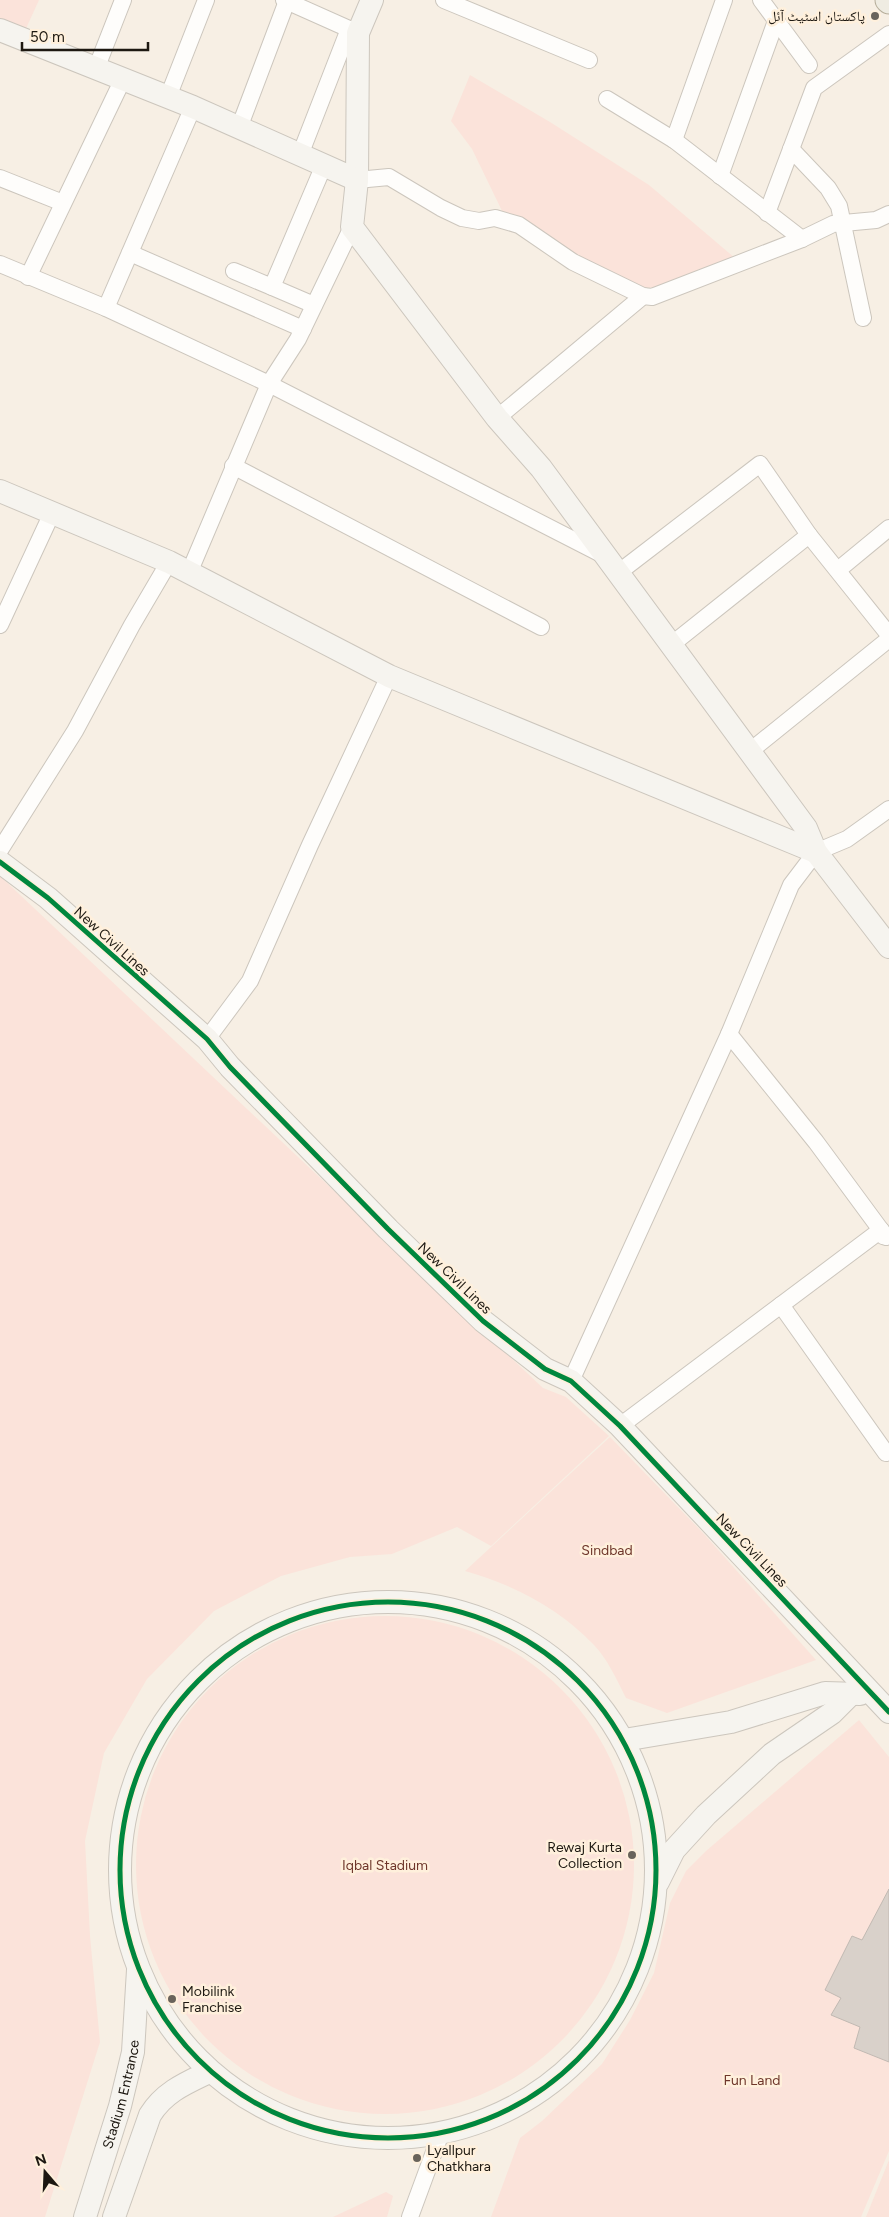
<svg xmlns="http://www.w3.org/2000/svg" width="889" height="2217" viewBox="0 0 889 2217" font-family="Figtree,'Noto Naskh Arabic',sans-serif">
<rect width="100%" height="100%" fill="#f7efe4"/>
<g fill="#fbe3da">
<polygon points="0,0 39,0 23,35 0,25"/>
<polygon points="470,75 550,122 649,185 742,264 682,283 649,288 616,289 504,215 472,149 451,121"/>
<polygon points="0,876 543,1388 566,1397 609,1436 491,1546 457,1527 392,1554 350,1557 281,1576 214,1611 147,1679 104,1753 85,1841 90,1936 100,2042 45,2217 0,2217"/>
<path d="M610 1437 704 1534 816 1660 667 1713 626 1698C617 1680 608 1660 594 1645 559 1608 514 1585 465 1571Z"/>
<circle cx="385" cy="1865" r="249"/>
<polygon points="859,1720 889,1757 889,2151 861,2217 491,2217 520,2138 542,2121 602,2064 630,2020 654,1973 670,1903 686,1871 706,1851"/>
<polygon points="889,2160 889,2217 866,2217"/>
<polygon points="386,2192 393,2196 387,2217 333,2217"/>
</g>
<polygon fill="#d9d1ca" stroke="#c1b9b2" points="889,1889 889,2062 854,2048 860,2027 831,2015 841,1998 825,1990 852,1936 862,1940"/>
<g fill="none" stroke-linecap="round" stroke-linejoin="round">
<g stroke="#ccc6bd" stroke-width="18">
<g id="street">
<polyline points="284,0 358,33"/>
<polyline points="444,0 589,60"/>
<polyline points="761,0 809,65"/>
<polyline points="96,69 123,0"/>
<polyline points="168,97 206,0"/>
<polyline points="607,99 674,140 802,239"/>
<polyline points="239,128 287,1"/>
<polyline points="674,140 724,0"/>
<polyline points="791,149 828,188 839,206 863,318"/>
<polyline points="300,155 349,29"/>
<polyline points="720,176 776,21"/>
<polyline points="0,178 63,203"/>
<polyline points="357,180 389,177 441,208 462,218 479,221 495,218 519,225 573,262 643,296 652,297 802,239 833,224 876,220 889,214"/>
<polyline points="767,213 814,88 889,34"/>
<polyline points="130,253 303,329"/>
<polyline points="0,264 106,308 269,384 603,555"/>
<polyline points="234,271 272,287"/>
<polyline points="28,277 123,79"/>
<polyline points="314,305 272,287 324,165"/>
<polyline points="106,308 193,107"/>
<polyline points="497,418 643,296"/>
<polyline points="233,466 541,627"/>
<polyline points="838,570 889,528"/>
<polyline points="189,573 269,384 298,339 352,227"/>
<polyline points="618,573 760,464 809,535 889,635"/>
<polyline points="0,625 52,513"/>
<polyline points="671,645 809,535"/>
<polyline points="749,752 889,639"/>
<polyline points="0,850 75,731 132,625 169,562"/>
<polyline points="729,1034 816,1142 886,1237"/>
<polyline points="207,1039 250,981 310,845 389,676"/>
<polyline points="781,1305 886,1453"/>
<polyline points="571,1381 729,1034 791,885 816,852 847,839 889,809"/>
<polyline points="620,1426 881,1230 883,1236"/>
<polyline points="410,2217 441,2133"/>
</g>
</g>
<g stroke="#ccc6bd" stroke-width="24">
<g id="secondary">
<polyline points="372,0 358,33 357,180 352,227 497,418 541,468 806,828 816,852 889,947"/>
<polyline points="0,30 193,107 357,180"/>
<polyline points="0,491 169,562 389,676 816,852"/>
<polyline points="0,862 48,898 207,1039 230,1067 388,1229 483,1321 545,1369 571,1381 620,1426 889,1712"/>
<circle cx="388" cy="1870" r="268"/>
<polyline points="624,1740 731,1722 825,1693 860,1694"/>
<polyline points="658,1882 674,1850 706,1815 772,1754 832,1713 852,1693"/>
<path id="s1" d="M85 2217 120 2106 133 2052 138 1970"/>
<path d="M114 2217 150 2115C164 2092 186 2083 209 2072"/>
</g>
</g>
<g stroke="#b6ae9b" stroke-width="27">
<polyline id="primary" points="888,0 889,1"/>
</g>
<use href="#street" stroke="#fefdfb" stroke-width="16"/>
<use href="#secondary" stroke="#f6f4ef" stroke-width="22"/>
<use href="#primary" stroke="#efece2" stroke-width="25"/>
<g stroke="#fff0dc" stroke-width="8">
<g id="cycleway">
<polyline points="0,862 48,898 207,1039 230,1067 388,1229 483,1321 545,1369 571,1381 620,1426 889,1712"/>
<circle cx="388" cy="1870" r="268"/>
</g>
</g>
<use href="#cycleway" stroke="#00873e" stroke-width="5"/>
</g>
<g fill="#69635b" stroke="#fff0dc" stroke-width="2">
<circle cx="875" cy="16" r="5"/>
<circle cx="632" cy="1855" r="5"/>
<circle cx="172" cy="1999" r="5"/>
<circle cx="417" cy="2158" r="5"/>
</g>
<g text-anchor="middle" stroke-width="5" stroke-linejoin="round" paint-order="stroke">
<g font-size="14" fill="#1d1811" stroke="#fff0dc" text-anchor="end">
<text x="865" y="21">پاکستان اسٹیٹ آئل</text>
<text x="622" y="1852">Rewaj Kurta<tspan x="622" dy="16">Collection</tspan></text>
<text x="182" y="1996" text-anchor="start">Mobilink<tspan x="182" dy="16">Franchise</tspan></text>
<text x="427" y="2155" text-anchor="start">Lyallpur<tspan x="427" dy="16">Chatkhara</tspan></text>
</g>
<g font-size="14" fill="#1d1811" stroke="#fff0dc">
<text transform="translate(112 941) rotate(42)" y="5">New Civil Lines</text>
<text transform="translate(455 1278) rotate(44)" y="5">New Civil Lines</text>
<text transform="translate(752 1550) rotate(46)" y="5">New Civil Lines</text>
<text dy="5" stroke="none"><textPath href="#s1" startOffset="128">Stadium Entrance</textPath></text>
</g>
<g font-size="14" fill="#6f372b" stroke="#fff0dc">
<text x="607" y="1555">Sindbad</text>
<text x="385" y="1870">Iqbal Stadium</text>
<text x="752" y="2085">Fun Land</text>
</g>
</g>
<g transform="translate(45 2172) rotate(341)" stroke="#fff0dc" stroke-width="4" paint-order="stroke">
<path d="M0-4L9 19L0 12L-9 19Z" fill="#1d1811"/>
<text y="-8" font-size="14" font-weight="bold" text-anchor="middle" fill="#1d1811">N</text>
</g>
<path d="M22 42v8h126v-8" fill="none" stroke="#1d1811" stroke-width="2.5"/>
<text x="30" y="42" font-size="15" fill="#1d1811" stroke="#fff0dc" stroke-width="4" paint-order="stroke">50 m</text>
</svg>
